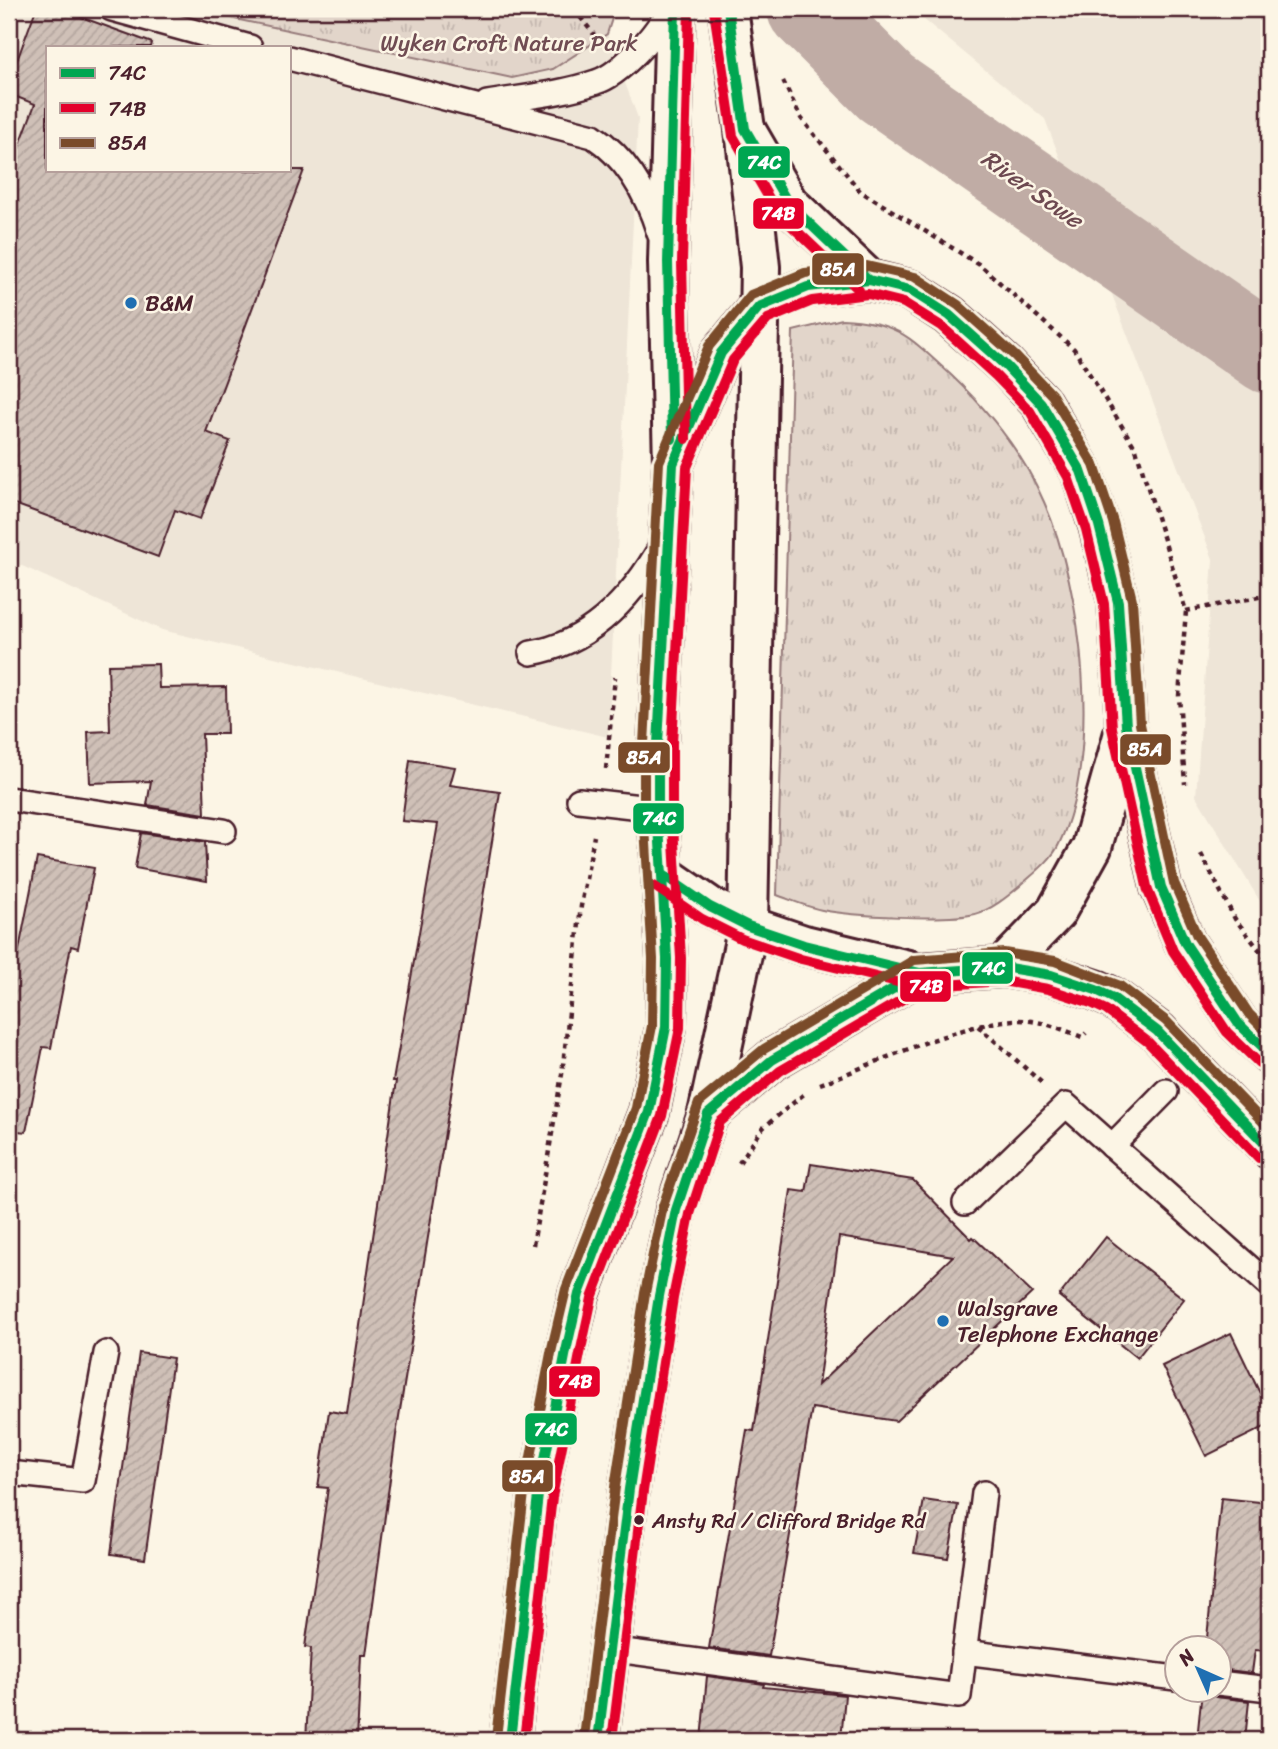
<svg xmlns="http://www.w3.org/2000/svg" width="1278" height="1749" viewBox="0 0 1278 1749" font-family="Sriracha,sans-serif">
<defs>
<pattern id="grass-tufts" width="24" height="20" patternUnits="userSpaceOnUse" patternTransform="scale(1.75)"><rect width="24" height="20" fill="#e2d5ca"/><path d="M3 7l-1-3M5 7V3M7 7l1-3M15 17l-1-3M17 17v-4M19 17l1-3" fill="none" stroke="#c3b6ae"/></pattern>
<pattern id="building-hatch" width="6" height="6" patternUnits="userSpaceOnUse" patternTransform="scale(1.75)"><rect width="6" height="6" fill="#cfc0b7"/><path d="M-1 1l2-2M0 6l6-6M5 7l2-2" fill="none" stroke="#b3a59e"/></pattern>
</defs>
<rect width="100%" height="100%" fill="#fcf5e5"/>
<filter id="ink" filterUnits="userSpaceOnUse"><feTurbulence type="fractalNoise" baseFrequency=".0143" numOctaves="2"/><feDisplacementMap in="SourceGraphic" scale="14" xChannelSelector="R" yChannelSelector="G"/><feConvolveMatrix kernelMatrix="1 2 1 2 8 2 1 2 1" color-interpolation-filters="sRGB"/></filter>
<g filter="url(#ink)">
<g fill="#eee5d7" fill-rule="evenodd">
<path d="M9 9H207L235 19 512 78 553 69 607 34 638 118 608 737 162 630 9 560ZM47 47H289V170H47Z"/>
<polygon points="911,9 1269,9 1269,916 1196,796 1213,559 1045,119"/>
</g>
<g fill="url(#grass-tufts)" stroke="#967a7a" stroke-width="2">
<polygon points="207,9 615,9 607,34 553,69 512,78 235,19"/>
<path d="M842 319C897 321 912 339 951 375 990 412 1023 453 1044 502 1083 589 1102 756 1059 844 1052 860 1033 874 1020 886 1007 897 991 910 975 914 947 921 851 916 822 910 807 907 791 900 777 895L793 331Z"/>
</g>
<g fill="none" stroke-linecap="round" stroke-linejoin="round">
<polyline stroke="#c0aca5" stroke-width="80" points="807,9 886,88 1269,354"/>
</g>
<g fill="url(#building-hatch)" stroke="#4a1f2b" stroke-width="2" fill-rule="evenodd">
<polygon points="36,9 59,9 152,43 151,47 47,47 47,170 304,170 206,432 230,441 200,519 175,510 158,557 9,502 9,174 35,104 9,94 9,82"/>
<polygon points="158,664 159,688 226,687 227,734 202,734 205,814 147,805 151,781 90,783 88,732 110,731 108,665"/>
<polygon points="410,760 455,767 450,785 500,792 396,1435 366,1655 361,1655 357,1740 306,1740 311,1648 305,1647 328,1488 318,1487 329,1411 347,1414 396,1081 393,1081 438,824 402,821"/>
<polygon points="141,833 205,842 207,881 135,868"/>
<polygon points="37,858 94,868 78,948 71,946 51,1048 43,1047 26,1132 9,1130 9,958 17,960"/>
<path d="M811 1164 913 1180 971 1239 973 1237 1032 1293 896 1421 812 1408 769 1656 709 1648 747 1430 754 1431 791 1190 806 1192ZM839 1237 953 1256 818 1385Z"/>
<polygon points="1106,1237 1184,1299 1137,1358 1059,1296"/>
<polygon points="1231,1333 1269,1412 1269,1425 1206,1456 1162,1366"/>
<polygon points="139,1353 173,1358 145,1559 111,1554"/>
<polygon points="1221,1498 1269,1503 1269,1629 1267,1651 1255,1650 1252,1673 1219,1669 1219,1648 1206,1648"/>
<polygon points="924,1500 958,1505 948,1558 914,1553"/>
<polygon points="707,1676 764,1684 763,1687 845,1695 841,1740 701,1740"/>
<polygon points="1202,1690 1216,1697 1249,1701 1245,1740 1197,1740"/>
</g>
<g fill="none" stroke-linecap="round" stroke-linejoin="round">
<g stroke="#4a1f2b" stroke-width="28">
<g id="lane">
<polyline points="112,9 250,47"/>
<path d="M289 58 593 136C628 159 647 194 659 233"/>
<path d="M487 103C523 97 561 94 596 82 620 75 659 32 668 9"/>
<path d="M531 653C592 643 634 595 663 543"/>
<polyline points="9,799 224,831"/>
<polyline points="579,800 658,809"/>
<polyline points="1112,1146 1166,1091"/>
<polyline points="965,1203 1066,1105 1269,1285"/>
<polyline points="9,1473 83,1481 106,1353"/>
<polyline points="609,1649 959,1696 984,1493"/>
<polyline points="964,1652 1176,1678"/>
<polyline points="1218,1683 1269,1689"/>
</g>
</g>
<g stroke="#4a1f2b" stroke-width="44">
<g id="secondary">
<polyline points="745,129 788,203 869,280"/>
<polyline points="673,464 721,353 759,307 808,287 869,280 910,290 949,315 1006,366 1041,403 1081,471 1099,525 1118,602 1126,726 1092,847 1056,912 1003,967"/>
<polyline points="1127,732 1161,887 1185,943 1238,1023 1269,1053"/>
<polyline points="662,874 710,907 748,926 804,945 920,973 1003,967 1051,975 1096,990 1113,998 1157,1031 1269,1148"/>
<polyline points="708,1114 772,1060 920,973"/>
</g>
</g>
<g stroke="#4a1f2b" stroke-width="44">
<g id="highway">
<polyline points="510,1740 538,1495 566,1351 579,1294 649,1112 666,1027 667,959 658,809 658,744 673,464 668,262 675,9"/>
<polyline points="598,1740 629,1489 659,1296 676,1210 708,1114 748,926 760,267 745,129 728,9"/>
</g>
</g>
<g stroke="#4a1f2b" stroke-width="4.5" stroke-dasharray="5 5" stroke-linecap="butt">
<polyline points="574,9 599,41"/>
<polyline points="783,81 801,118 860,191 980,265 1074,349 1136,449 1186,611 1179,696 1185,784"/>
<polyline points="1186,611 1269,595"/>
<polyline points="606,769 615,677"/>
<polyline points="1201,854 1235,919 1269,962"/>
<polyline points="978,1026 1042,1083"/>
<path d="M820 1084C875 1064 959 1023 1015 1020 1037 1019 1062 1029 1082 1037L1086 1033"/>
<polyline points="739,1163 763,1128 804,1094"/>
<polyline points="533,1245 562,1074 581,906 594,836"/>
</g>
<use href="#lane" stroke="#fcf5e5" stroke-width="23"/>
<use href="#secondary" stroke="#fcf5e5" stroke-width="38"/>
<use href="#highway" stroke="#fcf5e5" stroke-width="38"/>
<g stroke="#fcf5e5" stroke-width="16">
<g id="bus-1">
<polyline points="728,9 745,129 788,203 869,280"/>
<polyline points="672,439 668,262 675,9"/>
<polyline points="662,874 710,907 748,926 804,945 920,973 1003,967 1051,975 1096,990 1113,998 1157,1031 1269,1148"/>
<polyline points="510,1740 538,1495 566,1351 579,1294 649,1112 666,1027 667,959 658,809 658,744 673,464 721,353 759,307 808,287 869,280 910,290 949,315 1006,366 1041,403 1081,471 1099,525 1118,602 1126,726 1161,887 1185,943 1238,1023 1269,1053"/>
<polyline points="598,1740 629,1489 659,1296 676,1210 708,1114 772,1060 920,973"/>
</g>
</g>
<g stroke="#fcf5e5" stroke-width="16">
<g id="bus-2">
<polyline points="714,11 733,136 777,212 859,290"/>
<polyline points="686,439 682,262 689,9"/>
<polyline points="654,886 702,919 742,939 801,959 918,987 1002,981 1048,989 1091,1003 1106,1010 1148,1042 1259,1158"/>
<polyline points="524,1740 552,1497 580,1354 592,1298 662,1116 680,1028 681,958 672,809 672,744 687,467 733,360 768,319 812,301 868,294 904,303 941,326 996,376 1030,411 1068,477 1086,529 1104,604 1112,728 1148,891 1173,951 1227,1032 1259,1063"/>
<polyline points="612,1740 643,1491 673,1298 690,1214 720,1122 780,1071 927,985"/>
</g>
</g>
<g stroke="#fcf5e5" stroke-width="16">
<g id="bus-3">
<polyline points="496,1738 524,1493 552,1348 566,1289 636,1108 652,1026 653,959 644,810 644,744 659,462 709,346 751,295 805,273 867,266 915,277 958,305 1015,356 1052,395 1094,465 1113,522 1132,600 1140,724 1174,883 1197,936 1249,1014 1269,1034"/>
<polyline points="584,1738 615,1487 645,1293 663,1206 699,1103 764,1049 914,960 1004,953 1055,961 1120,986 1166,1021 1269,1128"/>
</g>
</g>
<use href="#bus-1" stroke="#00a651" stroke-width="10"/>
<use href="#bus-2" stroke="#e4002b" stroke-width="10"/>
<use href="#bus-3" stroke="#7a4b2a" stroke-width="10"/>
</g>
</g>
<g fill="#1f6fb2" stroke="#fcf5e5" stroke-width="2.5">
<circle cx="131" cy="303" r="7"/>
<circle cx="943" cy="1321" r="7"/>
</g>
<circle fill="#4a1f2b" stroke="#fcf5e5" stroke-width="2.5" cx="639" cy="1520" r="6"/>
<g text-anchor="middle" stroke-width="5" stroke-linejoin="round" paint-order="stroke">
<g font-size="21" fill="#4a1f2b" stroke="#fcf5e5" text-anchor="start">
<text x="652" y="1528">Ansty Rd / Clifford Bridge Rd</text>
</g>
<g font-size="23" fill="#704c53" stroke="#fcf5e5">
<text x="509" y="51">Wyken Croft Nature Park</text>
</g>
<g font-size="23" fill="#4a1f2b" stroke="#fcf5e5" text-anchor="start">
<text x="145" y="311">B&amp;M</text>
<text x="957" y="1316">Walsgrave<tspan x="957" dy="26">Telephone Exchange</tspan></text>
</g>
<g font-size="24" font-style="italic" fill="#6d4950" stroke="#fcf5e5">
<text transform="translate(1032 189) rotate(35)" y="8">River Sowe</text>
</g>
</g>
<g stroke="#fcf5e5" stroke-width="2.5">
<rect x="737" y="145" width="54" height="34" rx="7" fill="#00a651"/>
<rect x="752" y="197" width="53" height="33" rx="7" fill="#e4002b"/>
<rect x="811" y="252" width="54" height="34" rx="7" fill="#7a4b2a"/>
<rect x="1119" y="733" width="53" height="33" rx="7" fill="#7a4b2a"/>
<rect x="617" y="741" width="54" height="33" rx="7" fill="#7a4b2a"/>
<rect x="632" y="802" width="53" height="33" rx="7" fill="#00a651"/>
<rect x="961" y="951" width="53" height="34" rx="7" fill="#00a651"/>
<rect x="899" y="970" width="53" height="33" rx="7" fill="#e4002b"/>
<rect x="548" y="1365" width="53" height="33" rx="7" fill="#e4002b"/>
<rect x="524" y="1412" width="54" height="34" rx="7" fill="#00a651"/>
<rect x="501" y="1459" width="53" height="34" rx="7" fill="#7a4b2a"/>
</g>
<g font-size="19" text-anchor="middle" font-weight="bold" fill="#fff">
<text x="764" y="169">74C</text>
<text x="778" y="220">74B</text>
<text x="838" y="276">85A</text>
<text x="1145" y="756">85A</text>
<text x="644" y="764">85A</text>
<text x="659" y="825">74C</text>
<text x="988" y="975">74C</text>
<text x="926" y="993">74B</text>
<text x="575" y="1388">74B</text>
<text x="551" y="1436">74C</text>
<text x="527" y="1483">85A</text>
</g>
<rect width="1278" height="1749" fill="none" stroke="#fcf5e5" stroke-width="35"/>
<rect x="18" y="18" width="1243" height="1714" fill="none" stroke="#4a1f2b" stroke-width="2.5" filter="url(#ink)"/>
<rect x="46" y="46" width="245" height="126" fill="#fcf5e5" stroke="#b59f9b" stroke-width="2"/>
<rect x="60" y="68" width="35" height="10" fill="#00a651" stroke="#b59f9b" stroke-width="2"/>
<text x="108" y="80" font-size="21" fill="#4a1f2b">74C</text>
<rect x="60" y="103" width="35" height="10" fill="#e4002b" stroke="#b59f9b" stroke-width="2"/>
<text x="108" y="116" font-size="21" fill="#4a1f2b">74B</text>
<rect x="60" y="138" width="35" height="10" fill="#7a4b2a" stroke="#b59f9b" stroke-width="2"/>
<text x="108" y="150" font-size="21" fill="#4a1f2b">85A</text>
<g transform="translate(1198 1669) rotate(315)"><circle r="33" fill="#fcf5e5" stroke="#b59f9b" stroke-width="2"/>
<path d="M0-5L12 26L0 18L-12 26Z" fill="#1f6fb2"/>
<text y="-10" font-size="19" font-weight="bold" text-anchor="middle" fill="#4a1f2b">N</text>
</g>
</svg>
